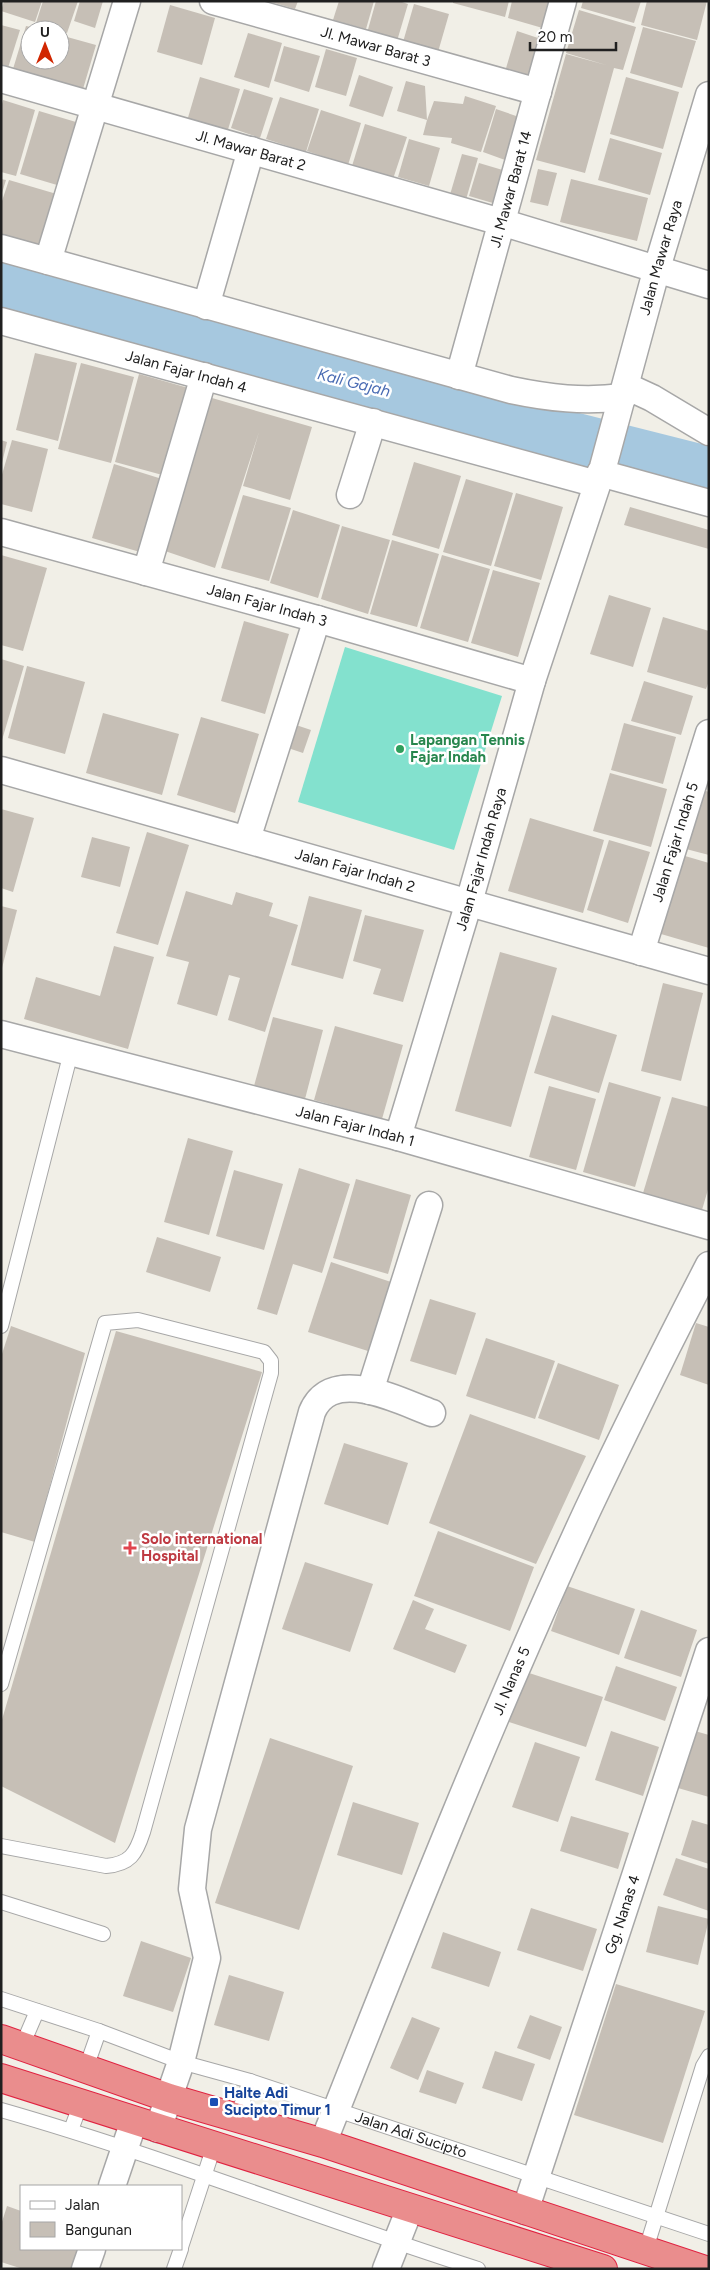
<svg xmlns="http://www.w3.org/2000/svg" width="710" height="2270" viewBox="0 0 710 2270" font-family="Figtree,sans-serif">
<rect width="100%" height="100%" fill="#f1efe7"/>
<polygon fill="#83e1ce" points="345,647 502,696 454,850 298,802"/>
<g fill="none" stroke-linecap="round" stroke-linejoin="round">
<polyline stroke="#a6c8df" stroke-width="51" points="1,282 308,371 709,472"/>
</g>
<g fill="#c6bfb6">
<polygon points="4,1 42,1 35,22 1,11"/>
<polygon points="43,1 78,1 67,33 36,23"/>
<polygon points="80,1 103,1 95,28 74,21"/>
<polygon points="268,1 298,1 295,9"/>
<polygon points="339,1 374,1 366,29 333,20"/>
<polygon points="376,1 399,1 408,4 397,41 367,33"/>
<polygon points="453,1 509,1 505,17 453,3"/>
<polygon points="512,1 553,1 546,29 508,18"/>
<polygon points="583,1 641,1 634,23 581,8"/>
<polygon points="647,1 707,1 697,40 641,25"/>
<polygon points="414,4 449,14 438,52 403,42"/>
<polygon points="170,5 215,18 202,65 157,52"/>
<polygon points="579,10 636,27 623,70 614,68 585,173 536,160 566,54 606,65 566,53"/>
<polygon points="1,25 20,30 8,68 1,66"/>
<polygon points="26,26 40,29 30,30 30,60 60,60 60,35 96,45 83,89 13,69"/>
<polygon points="643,27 696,41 682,88 630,73"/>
<polygon points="517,31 544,40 531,84 504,75"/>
<polygon points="248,33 282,43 269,88 234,77"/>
<polygon points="284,46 320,56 309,92 274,81"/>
<polygon points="326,49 357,58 346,96 315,87"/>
<polygon points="359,75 393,87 383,117 349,106"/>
<polygon points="200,77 240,89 227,133 187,121"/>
<polygon points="626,77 679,92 663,149 610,134"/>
<polygon points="406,81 425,86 427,120 434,101 463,104 465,96 496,106 481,152 451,143 452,138 423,135 427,120 397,111"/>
<polygon points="244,89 273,98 260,138 231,128"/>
<polygon points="280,97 319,109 306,152 266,139"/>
<polygon points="3,100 35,110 16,176 1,172 1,108"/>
<polygon points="496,109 519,117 505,160 483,152"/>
<polygon points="321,110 361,123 348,165 307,151"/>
<polygon points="39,111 76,122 57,185 20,174"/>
<polygon points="365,124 407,137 393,179 352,166"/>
<polygon points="610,138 662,153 650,195 598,180"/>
<polygon points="409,139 440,148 429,186 398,177"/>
<polygon points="462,154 478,158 465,203 449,198"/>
<polygon points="479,163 506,171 496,204 469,196"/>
<polygon points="538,169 557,173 548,206 530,202"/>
<polygon points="1,179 6,180 2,193 1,193"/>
<polygon points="571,179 648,198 637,241 560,222"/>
<polygon points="9,180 60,195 44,247 1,234 1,204"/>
<polygon points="35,353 77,363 58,441 16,430"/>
<polygon points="81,363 134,377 111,463 58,449"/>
<polygon points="139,374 192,389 166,476 115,462"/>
<polygon points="212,398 312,427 290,500 243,486 259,432 215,568 162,550"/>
<polygon points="1,440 7,442 2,463 1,463"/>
<polygon points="12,440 48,449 32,512 1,504 1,478"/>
<polygon points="414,462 461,476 439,549 392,535"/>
<polygon points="114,464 162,479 140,552 92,538"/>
<polygon points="466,479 513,493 491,566 443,552"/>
<polygon points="516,493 563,507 541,580 494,566"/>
<polygon points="243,495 291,508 269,581 221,568"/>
<polygon points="630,507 709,530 709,549 624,525"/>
<polygon points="293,510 340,525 318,598 270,583"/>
<polygon points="342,526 390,540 368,614 321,599"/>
<polygon points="392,540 439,554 417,627 370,614"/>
<polygon points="1,555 47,568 23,651 1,645"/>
<polygon points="442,555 490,569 468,642 420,628"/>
<polygon points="493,570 540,583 518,657 471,643"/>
<polygon points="609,595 651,608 633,667 590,654"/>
<polygon points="663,617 709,631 709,681 706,689 647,672"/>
<polygon points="244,621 289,634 265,714 221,701"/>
<polygon points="1,659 24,666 2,740 1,740"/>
<polygon points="27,666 85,682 65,754 8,738"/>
<polygon points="644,681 693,696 681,735 631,721"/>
<polygon points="103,713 179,734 162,795 86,773"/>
<polygon points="201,717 259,734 235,813 177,795"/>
<polygon points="624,723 676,737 663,784 611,770"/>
<polygon points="296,725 311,730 303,753 288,748"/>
<polygon points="610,773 667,789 651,847 593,831"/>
<polygon points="703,790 709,792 709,855 686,849"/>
<polygon points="1,809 34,818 13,892 1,888"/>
<polygon points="530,818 604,840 583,913 508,891"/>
<polygon points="147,832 189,845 158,945 116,933"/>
<polygon points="92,837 130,847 120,887 81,877"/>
<polygon points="609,840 650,852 628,923 587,910"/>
<polygon points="685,856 709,863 709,948 661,934"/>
<polygon points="186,891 232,905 236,892 273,903 269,916 298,925 265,1032 228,1020 240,978 229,975 217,1016 177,1004 189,962 166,956"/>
<polygon points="309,896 362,910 343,979 291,965"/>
<polygon points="1,906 17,910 2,968 1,967"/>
<polygon points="365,915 424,930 403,1002 373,994 381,969 353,961"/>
<polygon points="114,946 154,957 128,1049 24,1019 36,977 100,996"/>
<polygon points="500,952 557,968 511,1127 455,1111"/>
<polygon points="663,983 703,993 681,1081 641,1071"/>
<polygon points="552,1015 617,1035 599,1093 534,1073"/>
<polygon points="273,1017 323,1030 305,1099 254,1086"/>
<polygon points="335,1026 403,1045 382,1119 314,1100"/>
<polygon points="609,1082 661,1097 635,1187 583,1172"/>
<polygon points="549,1086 596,1099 576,1170 529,1157"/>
<polygon points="672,1097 709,1107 709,1186 702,1210 643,1193"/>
<polygon points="188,1138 233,1151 209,1235 164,1222"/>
<polygon points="299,1168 350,1184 322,1273 293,1264 277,1315 257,1309"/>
<polygon points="234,1170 283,1184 264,1250 216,1236"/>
<polygon points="356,1179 411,1195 388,1274 333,1258"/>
<polygon points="157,1237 221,1257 210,1292 146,1272"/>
<polygon points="331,1262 391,1282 368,1351 308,1332"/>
<polygon points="430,1299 476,1313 456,1375 410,1361"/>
<polygon points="696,1323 709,1327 709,1385 680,1375"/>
<polygon points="11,1326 85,1353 35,1542 1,1532 1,1357"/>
<polygon points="116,1331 262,1372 115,1843 1,1786 1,1723"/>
<polygon points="486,1338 555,1361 535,1419 466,1396"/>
<polygon points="558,1363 619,1385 599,1440 538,1418"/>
<polygon points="470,1414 586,1456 536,1564 429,1523"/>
<polygon points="344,1443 408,1463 388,1525 324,1504"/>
<polygon points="438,1531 534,1567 510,1631 414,1596"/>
<polygon points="305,1562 373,1584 350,1652 282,1629"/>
<polygon points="567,1586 635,1609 619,1655 551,1631"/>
<polygon points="413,1600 434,1609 425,1629 467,1645 455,1673 393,1649"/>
<polygon points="641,1610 697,1630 681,1677 624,1658"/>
<polygon points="616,1666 677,1687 665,1721 604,1700"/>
<polygon points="526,1672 603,1697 586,1747 509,1722"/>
<polygon points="611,1731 659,1747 643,1796 595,1780"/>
<polygon points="695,1731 709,1735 709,1797 678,1788"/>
<polygon points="270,1738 353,1766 299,1930 215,1903"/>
<polygon points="535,1742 580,1757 558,1822 512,1807"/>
<polygon points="353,1802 419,1823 402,1875 337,1855"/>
<polygon points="571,1816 629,1833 618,1869 560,1851"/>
<polygon points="692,1820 709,1825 709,1864 681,1855"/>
<polygon points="676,1858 709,1869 709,1911 663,1895"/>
<polygon points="658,1906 709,1919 698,1965 646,1952"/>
<polygon points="531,1908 597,1929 583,1971 517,1950"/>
<polygon points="443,1932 501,1952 489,1987 431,1968"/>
<polygon points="141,1941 191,1958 173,2012 123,1996"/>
<polygon points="229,1975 284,1992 269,2041 214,2025"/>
<polygon points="616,1984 705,2011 663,2143 574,2115"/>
<polygon points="530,2015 562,2027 550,2060 517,2048"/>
<polygon points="412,2017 440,2028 418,2080 390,2068"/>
<polygon points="495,2051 535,2064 522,2101 482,2088"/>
<polygon points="427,2070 464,2083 456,2104 419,2092"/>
<polygon points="7,2206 21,2211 21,2249 81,2249 75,2269 23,2269 1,2262 1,2225"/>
</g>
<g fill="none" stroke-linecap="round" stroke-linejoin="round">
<g stroke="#a7a7a7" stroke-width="16">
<g id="lane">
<polyline points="1,1326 71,1052"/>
<path d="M1 1684 105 1323 138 1320 264 1352 271 1361V1373L143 1832C136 1854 130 1864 106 1866L1 1846"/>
<polyline points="1,1902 103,1934"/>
<path id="s1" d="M1 1999 99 2031 181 2062 250 2081 709 2234"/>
<polyline points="22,2046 37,2011"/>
<polyline points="86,2068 99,2031"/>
<path d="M1 2110C162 2156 318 2218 478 2269"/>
<polyline points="237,2117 250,2081"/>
<polyline points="71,2130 81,2103"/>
<polyline points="181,2247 214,2146"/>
<polyline points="646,2249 703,2066 709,2056"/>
<polyline points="174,2269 181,2249"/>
</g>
</g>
<g stroke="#a7a7a7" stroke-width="29">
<g id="street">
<path id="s2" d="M213 1 538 92"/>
<path id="s3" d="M1 79 501 222 709 285"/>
<path d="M1 248 511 390C549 398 584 402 623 397"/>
<polyline points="48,261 127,1"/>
<polyline points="206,306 251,150"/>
<path id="s4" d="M1 321 597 484"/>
<path id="s5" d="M459 376 563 1"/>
<polyline points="626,386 652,398 709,432"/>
<polyline points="600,473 709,503"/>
<polyline points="350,495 373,422"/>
<path id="s6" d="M1 532 317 619 532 681"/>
<polyline points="146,572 204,376"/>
<path id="s7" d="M1 770 709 971"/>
<polyline points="247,839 317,619"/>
<path id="s8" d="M641 952 709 733"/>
<path id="s9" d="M1 1034 398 1137 709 1226"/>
<path id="s10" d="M398 1137 469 902 532 681 603 467 657 268 709 95"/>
<polyline points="370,1391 429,1205"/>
<path d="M158 2129 181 2062 207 1958 192 1889 198 1829 312 1412C332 1365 399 1401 432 1413"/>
<path id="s11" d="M323 2143C407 1931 491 1718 587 1511 626 1428 667 1346 709 1265"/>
<polyline points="112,2186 134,2121"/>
<path id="s12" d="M525 2211 709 1651"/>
<polyline points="85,2269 92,2249"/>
<polyline points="386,2269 410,2208"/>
</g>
</g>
<g stroke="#e02341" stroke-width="30">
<g id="highway">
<polyline points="1,2039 169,2098 323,2143 702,2269"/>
<polyline points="1,2078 603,2269"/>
</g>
</g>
<use href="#lane" stroke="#fff" stroke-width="14"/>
<use href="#street" stroke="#fff" stroke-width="26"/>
<use href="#highway" stroke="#ea8d8d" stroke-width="28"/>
</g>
<circle fill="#2e9e5b" stroke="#fff" stroke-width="2" cx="400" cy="749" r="5"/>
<path fill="#e0444e" stroke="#fff" stroke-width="2" d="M127.5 1540.5h5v5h5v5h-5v5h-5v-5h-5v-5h5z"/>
<rect fill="#1a4fb4" stroke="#fff" stroke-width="2" x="209" y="2097" width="10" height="10" rx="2.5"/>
<g text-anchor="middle" stroke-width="5" stroke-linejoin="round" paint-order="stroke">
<g font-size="15" fill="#202020" stroke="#fff">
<text dy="5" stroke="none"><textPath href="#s2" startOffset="169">Jl. Mawar Barat 3</textPath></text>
<text dy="5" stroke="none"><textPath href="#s3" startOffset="260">Jl. Mawar Barat 2</textPath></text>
<text dy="5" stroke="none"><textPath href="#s5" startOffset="194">Jl. Mawar Barat 14</textPath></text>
<text dy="5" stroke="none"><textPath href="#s10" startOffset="918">Jalan Mawar Raya</textPath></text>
<text dy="5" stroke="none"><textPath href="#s4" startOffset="192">Jalan Fajar Indah 4</textPath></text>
<text dy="5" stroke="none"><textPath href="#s6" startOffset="276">Jalan Fajar Indah 3</textPath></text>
<text dy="5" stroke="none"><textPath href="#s8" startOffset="115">Jalan Fajar Indah 5</textPath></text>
<text dy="5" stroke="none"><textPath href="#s10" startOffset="290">Jalan Fajar Indah Raya</textPath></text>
<text dy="5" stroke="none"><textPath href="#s7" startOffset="368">Jalan Fajar Indah 2</textPath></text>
<text dy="5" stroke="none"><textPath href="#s9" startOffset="366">Jalan Fajar Indah 1</textPath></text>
<text dy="5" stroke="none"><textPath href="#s11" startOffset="499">Jl. Nanas 5</textPath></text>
<text dy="5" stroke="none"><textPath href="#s12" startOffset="312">Gg. Nanas 4</textPath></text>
<text dy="5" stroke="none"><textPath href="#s1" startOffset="432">Jalan Adi Sucipto</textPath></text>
</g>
<g font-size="15" font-weight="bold" fill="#27864d" stroke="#fff" text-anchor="start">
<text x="410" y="745">Lapangan Tennis<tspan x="410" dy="17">Fajar Indah</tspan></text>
</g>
<g font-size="15" font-weight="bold" fill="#be3a42" stroke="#fff" text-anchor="start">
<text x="141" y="1544">Solo international<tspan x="141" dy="17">Hospital</tspan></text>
</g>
<g font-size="15" font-weight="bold" fill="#164399" stroke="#fff" text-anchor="start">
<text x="224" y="2098">Halte Adi<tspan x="224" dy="17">Sucipto Timur 1</tspan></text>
</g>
<g font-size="16" font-style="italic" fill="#496bb3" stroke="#fff">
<text transform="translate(354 382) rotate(14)" y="6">Kali Gajah</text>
</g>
</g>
<rect width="710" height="2270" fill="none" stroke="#202020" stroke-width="5"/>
<rect x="20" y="2185" width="162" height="65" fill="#ffffff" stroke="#a6a6a6"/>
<rect x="30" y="2201" width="25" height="8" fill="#ffffff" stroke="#a6a6a6"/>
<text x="65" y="2210" font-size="15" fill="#202020">Jalan</text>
<rect x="30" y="2222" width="25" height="15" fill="#c6bfb6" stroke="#a6a6a6"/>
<text x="65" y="2235" font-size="15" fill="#202020">Bangunan</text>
<g transform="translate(45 45)"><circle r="24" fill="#ffffff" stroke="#a6a6a6"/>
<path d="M0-4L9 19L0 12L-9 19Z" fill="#d12600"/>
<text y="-8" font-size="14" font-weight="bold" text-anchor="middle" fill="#202020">U</text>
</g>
<path d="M530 42v8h86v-8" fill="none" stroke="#202020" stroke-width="2.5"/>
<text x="538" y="42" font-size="15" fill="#202020" stroke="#ffffff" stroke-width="4" paint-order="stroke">20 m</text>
</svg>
